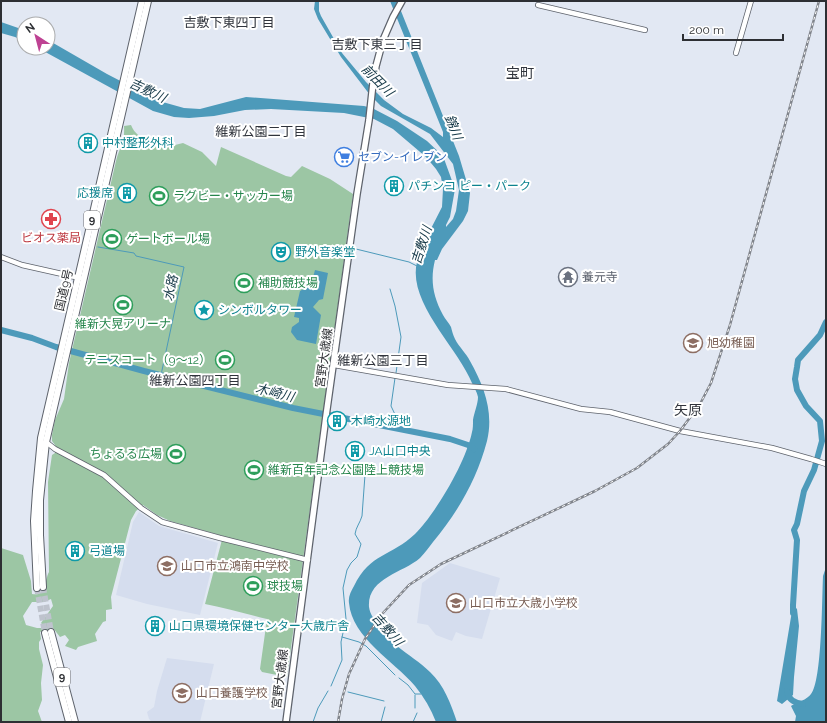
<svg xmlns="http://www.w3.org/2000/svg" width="827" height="723" viewBox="0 0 827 723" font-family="Raleway,'Noto Sans JP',sans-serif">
<rect width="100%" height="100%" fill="#e2e8f3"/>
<g fill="#d5ddee">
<polygon points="139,512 159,526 218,543 200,615 147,604 116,595 133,522"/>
<polygon points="450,563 500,578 482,639 466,636 456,632 452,641 436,635 428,625 417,623 422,583"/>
<polygon points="167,658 214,664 200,722 152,722 149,719 147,712 154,707 157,691"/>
</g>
<path fill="#9cc6a4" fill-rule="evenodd" d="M131 125C138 143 155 137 167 147L183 143 202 152 216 166 221 147 286 176 291 177 302 166 330 179 353 194 287 677 262 672 260 669 267 619C246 614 226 608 205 604L223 536 170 521 157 515 143 505 136 511 131 520 111 597 112 609 106 610V621L103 622 95 634 97 641 78 647 76 650 65 646 69 640 65 635 60 637 53 628 40 632 41 639 39 642V649L43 665 41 683 42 700 38 711 42 722H1V548L23 555 31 581 32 594C47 597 44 581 49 572L48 482 52 455 55 453V445L52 441V435L55 420 64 399 69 363 116 161C120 145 125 144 124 126ZM51 599 53 606 41 623 43 625 41 628H37L26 625 23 616 32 602H44Z"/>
<g fill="#4d9aba">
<path d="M315 1H319V11L321 16 342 53 366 82 384 100 403 114 431 128 443 137V132L390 1H397L459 156 470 193 468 211 463 221 442 249 437 260H435C430 280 433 296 443 315 445 319 449 323 451 327 452 331 453 335 455 339 459 347 466 353 470 361 484 386 494 412 487 441 477 479 458 512 433 542 429 547 425 553 420 558 403 573 367 578 369 607 370 615 375 620 379 626 385 633 390 640 397 646 408 655 420 662 430 672 444 685 451 704 457 722H436C431 709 424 697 415 686 394 661 352 638 349 603 348 597 351 591 354 586 370 553 392 556 415 534 436 513 466 462 472 432 473 429 473 424 473 420 474 413 478 404 478 397 477 392 474 387 472 383 458 348 407 302 417 262H418L419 252 442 207 443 189 441 177 436 169 426 157 393 129 374 119 344 113 271 109 245 110 214 116 189 118 174 117 153 111 38 48H48V40L107 74 159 101 184 108 200 109 246 97 364 106 372 108 397 121 427 141 443 156 455 189 450 217 446 225V227L453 219 456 211 459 190 453 164 430 134 381 106 370 95 341 57 318 19 314 9Z"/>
<polygon points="1,22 24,30 24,41 15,37 1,33"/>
<polygon points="315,270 328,273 323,299 319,300 313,307 321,315 316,344 297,340 291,332 292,327 299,322 299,318 294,317 300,291 311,285"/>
<path d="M826 567V722H795L796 716 791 706C797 702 807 700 811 694 822 682 822 597 823 576Z"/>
<polygon points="793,605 797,609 799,626 794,677 793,695 782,704 777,701"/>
</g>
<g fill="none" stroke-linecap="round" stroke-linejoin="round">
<g stroke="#4d9aba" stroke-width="1">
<polyline points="98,247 134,253 136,256 184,267 161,375"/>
<polyline points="356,249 409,262 417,266"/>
<polyline points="390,289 395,306 401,337 396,373"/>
<polyline points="395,378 391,406 402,429"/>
<polyline points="342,637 359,642 366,646 395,675"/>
<polyline points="399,678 408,685 415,694 421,694"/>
<path d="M331 686 342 660 341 642 346 619 343 588 347 570 351 563 357 557 361 544 355 534C356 527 360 523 362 516L365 475"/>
<polyline points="348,692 384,701"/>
<polyline points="415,708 415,695"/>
<polyline points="313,722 318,708 328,691"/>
<polyline points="381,722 385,707"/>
<polyline points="413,722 417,713"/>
</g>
<g stroke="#4d9aba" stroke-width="6">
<polyline points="1,330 32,338 56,347 144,371 293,408 450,439 468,445 474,449"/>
<polyline points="793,613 793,605 797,540 794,530 797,524 804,491 814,470 822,441 820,421 806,406 797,390 795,379 797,367 798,360 820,335 826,322"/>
<path d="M787 691C788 700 795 703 803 704"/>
</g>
<g stroke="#bec3cd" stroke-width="6" stroke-dasharray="6 3" stroke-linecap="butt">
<polyline points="43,587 51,632"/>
<polyline points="37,588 45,633"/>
</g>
<g stroke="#5e636c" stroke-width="6">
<g id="minor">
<polyline points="538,5 645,30"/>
<polyline points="736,53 751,1"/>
<polyline points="1,257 22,265 80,278"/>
<polyline points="334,365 448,385 506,389 581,409 610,412 680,431 772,448 811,459 826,464"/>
<polyline points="46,442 55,449 104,475 141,508 162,522 220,538 308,560"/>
</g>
</g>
<g stroke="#5e636c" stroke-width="8">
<polyline id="major" points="286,722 326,416 357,194 369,120 373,83 376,66 383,40 393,17 402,1"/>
</g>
<g stroke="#5e636c" stroke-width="8">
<g id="highway">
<polyline points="43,587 40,535 40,500 46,442 148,1"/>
<polyline points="37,588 34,521 36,491 41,438 142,1"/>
<polyline points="51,632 75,722"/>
<polyline points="45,633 69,722"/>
</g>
</g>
<use href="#minor" stroke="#fff" stroke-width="4.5"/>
<use href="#major" stroke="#fff" stroke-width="5.5"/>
<use href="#highway" stroke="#fff" stroke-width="6"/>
<g stroke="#80848b" stroke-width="2.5">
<polyline id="rail" points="338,722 342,699 349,674 365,639 382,614 409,585 441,564 595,491 637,468 668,444 680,431 700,404 711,383 730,325 819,1"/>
</g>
<use href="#rail" stroke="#fff" stroke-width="1" stroke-dasharray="3" stroke-linecap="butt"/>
</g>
<defs>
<g id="building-ring" transform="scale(1)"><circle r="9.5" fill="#fff" stroke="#0f9aa8" stroke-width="1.5"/><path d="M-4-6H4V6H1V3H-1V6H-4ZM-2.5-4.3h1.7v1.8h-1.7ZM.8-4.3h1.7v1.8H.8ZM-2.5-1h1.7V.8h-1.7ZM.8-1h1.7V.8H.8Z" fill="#0f9aa8"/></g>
<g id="supermarket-ring" transform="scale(1)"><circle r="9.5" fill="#fff" stroke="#3f7fe0" stroke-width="1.5"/><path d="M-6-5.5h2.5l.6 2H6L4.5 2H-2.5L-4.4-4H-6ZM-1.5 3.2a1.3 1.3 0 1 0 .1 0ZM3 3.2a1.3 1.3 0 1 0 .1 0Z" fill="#3f7fe0"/></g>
<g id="stadium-ring" transform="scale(1)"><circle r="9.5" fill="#fff" stroke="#2e9e5b" stroke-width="1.5"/><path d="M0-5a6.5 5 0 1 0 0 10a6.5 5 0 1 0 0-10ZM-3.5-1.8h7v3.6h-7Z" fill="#2e9e5b"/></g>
<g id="pharmacy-ring" transform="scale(1)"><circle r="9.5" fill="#fff" stroke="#e0444e" stroke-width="1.5"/><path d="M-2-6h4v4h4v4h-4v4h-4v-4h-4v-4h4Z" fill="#e0444e"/></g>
<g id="theatre-ring" transform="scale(1)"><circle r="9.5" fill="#fff" stroke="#0f9aa8" stroke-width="1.5"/><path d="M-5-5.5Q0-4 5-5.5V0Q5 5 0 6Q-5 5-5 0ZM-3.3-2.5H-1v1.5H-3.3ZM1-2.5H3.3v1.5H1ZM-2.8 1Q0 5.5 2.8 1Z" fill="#0f9aa8"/></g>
<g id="temple-ring" transform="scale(1)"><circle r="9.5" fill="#fff" stroke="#6b7280" stroke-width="1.5"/><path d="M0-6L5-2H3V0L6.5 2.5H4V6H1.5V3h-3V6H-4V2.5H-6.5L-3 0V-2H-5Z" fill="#6b7280"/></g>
<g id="sight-ring" transform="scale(1)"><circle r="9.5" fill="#fff" stroke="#0f9aa8" stroke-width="1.5"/><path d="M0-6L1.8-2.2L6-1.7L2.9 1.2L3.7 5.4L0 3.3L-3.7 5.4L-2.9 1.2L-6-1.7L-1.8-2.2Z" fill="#0f9aa8"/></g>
<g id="school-ring" transform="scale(1)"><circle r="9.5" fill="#fff" stroke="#8d6e63" stroke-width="1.5"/><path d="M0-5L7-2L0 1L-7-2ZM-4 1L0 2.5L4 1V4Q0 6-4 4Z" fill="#8d6e63"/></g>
</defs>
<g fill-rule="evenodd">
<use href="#building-ring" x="88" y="143"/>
<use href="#supermarket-ring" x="344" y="157"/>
<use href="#building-ring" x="394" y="186"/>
<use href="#building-ring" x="127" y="193"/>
<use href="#stadium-ring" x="159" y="196"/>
<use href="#pharmacy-ring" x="51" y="219"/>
<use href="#stadium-ring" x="112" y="239"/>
<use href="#theatre-ring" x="281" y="252"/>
<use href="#temple-ring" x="568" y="277"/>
<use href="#stadium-ring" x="244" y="283"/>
<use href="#stadium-ring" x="123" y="305"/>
<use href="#sight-ring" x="204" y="310"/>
<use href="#school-ring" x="693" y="343"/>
<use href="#stadium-ring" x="225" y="360"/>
<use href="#building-ring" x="337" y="421"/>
<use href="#building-ring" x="355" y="451"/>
<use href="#stadium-ring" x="176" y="454"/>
<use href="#stadium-ring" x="254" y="470"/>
<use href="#building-ring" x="75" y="551"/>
<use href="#school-ring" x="167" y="566"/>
<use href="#stadium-ring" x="253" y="586"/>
<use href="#school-ring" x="456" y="603"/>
<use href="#building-ring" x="155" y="626"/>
<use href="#school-ring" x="182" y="693"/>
</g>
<g text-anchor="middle" stroke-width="4" stroke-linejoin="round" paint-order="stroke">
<g fill="#fff" stroke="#6c6d70" stroke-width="1">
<rect x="84" y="211" width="16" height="18" rx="3"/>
<rect x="54" y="668" width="16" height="18" rx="3"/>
</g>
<g font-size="11" font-weight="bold" fill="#2d2f33">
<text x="92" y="224">9</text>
<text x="62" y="681">9</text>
</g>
<g font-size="12" fill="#0d838f" stroke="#fff" text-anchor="start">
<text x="102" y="147">中村整形外科</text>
<text x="408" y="190">パチンコ ピー・パーク</text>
<text x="113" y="197" text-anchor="end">応援席</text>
<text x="295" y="256">野外音楽堂</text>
<text x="218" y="314">シンボルタワー</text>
<text x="351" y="425">木崎水源地</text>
<text x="369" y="455">JA山口中央</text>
<text x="89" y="555">弓道場</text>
<text x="169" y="630">山口県環境保健センター大歳庁舎</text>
</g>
<g font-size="12" fill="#366cbe" stroke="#fff" text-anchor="start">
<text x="358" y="161">セブン-イレブン</text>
</g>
<g font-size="12" fill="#27864d" stroke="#fff" text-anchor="start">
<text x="173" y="200">ラグビー・サッカー場</text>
<text x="126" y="243">ゲートボール場</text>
<text x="258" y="287">補助競技場</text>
<text x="123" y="328" text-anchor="middle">維新大晃アリーナ</text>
<text x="211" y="364" text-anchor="end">テニスコート（9～12）</text>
<text x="162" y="458" text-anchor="end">ちょるる広場</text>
<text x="268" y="474">維新百年記念公園陸上競技場</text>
<text x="267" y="590">球技場</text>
</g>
<g font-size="12" fill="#be3a42" stroke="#fff">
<text x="51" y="242">ビオス薬局</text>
</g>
<g font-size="12" fill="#5b616d" stroke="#fff" text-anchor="start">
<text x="582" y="281">養元寺</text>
</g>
<g font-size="12" fill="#2d2f33" stroke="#fff">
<text transform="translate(64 290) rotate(-77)" y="4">国道9号</text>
<text transform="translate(324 358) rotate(-82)" y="4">宮野大歳線</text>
<text transform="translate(280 679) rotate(-83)" y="4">宮野大歳線</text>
</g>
<g font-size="12" fill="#785e54" stroke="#fff" text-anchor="start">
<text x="707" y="347">旭幼稚園</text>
<text x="181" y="570">山口市立鴻南中学校</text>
<text x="470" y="607">山口市立大歳小学校</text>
<text x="196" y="697">山口養護学校</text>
</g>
<g font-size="13" fill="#30343c" stroke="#fff">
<text x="229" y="27">吉敷下東四丁目</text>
<text x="377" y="49">吉敷下東三丁目</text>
<text x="261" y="136">維新公園二丁目</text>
<text x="383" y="365">維新公園三丁目</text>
<text x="195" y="385">維新公園四丁目</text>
</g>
<g font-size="13" font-style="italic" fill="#153847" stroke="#fff">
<text transform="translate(378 80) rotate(45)" y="5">前田川</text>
<text transform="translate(148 90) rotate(25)" y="5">吉敷川</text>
<text transform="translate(454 127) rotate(68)" y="5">錦川</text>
<text transform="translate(421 245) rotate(-72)" y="5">吉敷川</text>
<text transform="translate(170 288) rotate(-78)" y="5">水路</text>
<text transform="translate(275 392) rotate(14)" y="5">木崎川</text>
<text transform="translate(388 629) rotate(48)" y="5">吉敷川</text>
</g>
<g font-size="14" fill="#30343c" stroke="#fff">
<text x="520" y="78">宝町</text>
<text x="688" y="415">矢原</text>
</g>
</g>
<rect width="827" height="723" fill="none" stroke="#2d2f33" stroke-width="4"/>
<g transform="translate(36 36) rotate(324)"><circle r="19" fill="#ffffff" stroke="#abacad"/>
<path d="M0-3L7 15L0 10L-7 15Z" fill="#be4293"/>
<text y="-6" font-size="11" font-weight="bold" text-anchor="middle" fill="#2d2f33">N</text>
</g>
<path d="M683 34v6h100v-6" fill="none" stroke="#2d2f33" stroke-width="2"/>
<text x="689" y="34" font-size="12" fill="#2d2f33" stroke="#ffffff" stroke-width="3" paint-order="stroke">200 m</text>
</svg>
